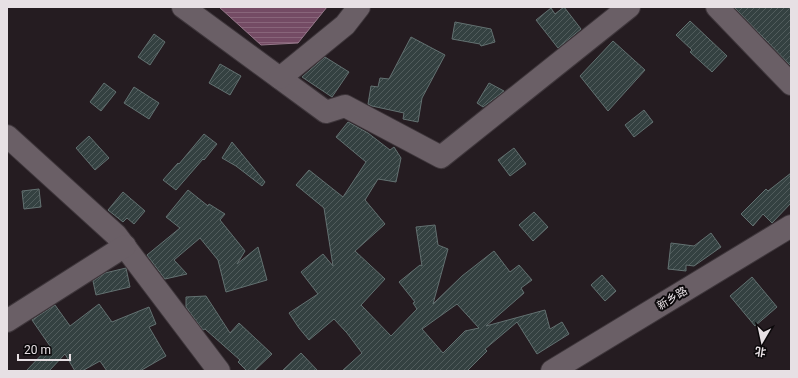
<svg xmlns="http://www.w3.org/2000/svg" width="798" height="378" viewBox="0 0 798 378" font-family="Roboto,'Noto Sans SC',sans-serif">
<defs>
<pattern id="water-rules" width="6" height="5" patternUnits="userSpaceOnUse"><rect width="6" height="5" fill="#744b64"/><path d="M0 2.5h6" fill="none" stroke="#88657a"/></pattern>
<pattern id="building-hatch" width="6" height="6" patternUnits="userSpaceOnUse"><rect width="6" height="6" fill="#344141"/><path d="M-1 1l2-2M0 6l6-6M5 7l2-2" fill="none" stroke="#515c5c"/></pattern>
</defs>
<rect width="100%" height="100%" fill="#251c21"/>
<polygon fill="url(#water-rules)" stroke="#96788a" points="219,7 327,7 298,43 261,45"/>
<g fill="url(#building-hatch)" stroke="#637171" fill-rule="evenodd">
<polygon points="564,7 581,29 558,48 536,20 551,8 555,14"/>
<polygon points="734,7 791,7 791,64 790,65"/>
<polygon points="690,21 727,56 712,72 690,52 692,50 676,35"/>
<polygon points="455,22 491,29 495,42 481,46 480,44 452,39"/>
<polygon points="154,34 165,42 150,65 138,57"/>
<polygon points="411,37 445,55 422,98 418,122 403,119 404,113 372,106 368,104 371,86 378,87 380,78 389,79"/>
<polygon points="613,41 645,70 608,111 580,76"/>
<polygon points="325,57 349,72 332,97 302,77"/>
<polygon points="220,64 241,76 230,95 209,83"/>
<polygon points="104,83 116,92 101,111 90,102"/>
<polygon points="489,83 504,91 483,107 477,103"/>
<polygon points="134,87 159,103 149,119 124,103"/>
<polygon points="644,110 653,122 634,137 625,125"/>
<path d="M348 122 368 133 390 150 394 147 401 158 396 182 378 179 365 200 385 224 355 251 385 279 361 305 391 336 417 309 413 303 415 302 399 282 420 265 422 266 416 227 435 225 438 245 448 249 433 304 462 276 494 251 510 272 519 265 532 280 521 288 524 293 486 326 545 310 550 329 562 322 569 334 537 354 517 322 485 349 487 351 467 371H342L362 353 347 333 334 319 309 340 299 328 289 313 318 294 301 272 323 254 333 266 324 208 296 185 309 170 343 197 366 162 336 137ZM457 304 479 328 465 331 443 353 422 329Z"/>
<polygon points="204,134 217,144 204,160 203,159 176,190 163,180 178,163 179,164"/>
<polygon points="89,136 109,158 95,170 76,148"/>
<polygon points="232,142 265,182 262,186 236,166 222,158"/>
<polygon points="514,148 526,164 510,176 498,160"/>
<polygon points="791,173 791,203 772,223 763,214 753,226 741,214 766,189 768,191"/>
<polygon points="39,189 41,207 24,209 22,191"/>
<polygon points="188,190 208,206 209,204 225,214 220,220 245,251 237,264 258,247 267,280 226,292 218,260 200,238 174,260 187,274 165,279 147,255 180,228 166,217"/>
<polygon points="123,192 145,211 134,224 127,218 123,222 108,210"/>
<polygon points="534,212 548,227 533,241 519,225"/>
<polygon points="711,233 721,247 694,266 686,265 686,271 668,269 671,243 694,246"/>
<polygon points="126,268 130,287 96,295 93,281 105,273"/>
<polygon points="602,275 616,291 605,301 591,285"/>
<polygon points="752,277 777,307 755,326 730,296"/>
<polygon points="206,296 230,333 239,323 272,354 254,371 247,371 238,362 240,360 205,329 203,330 186,307 186,297"/>
<polygon points="99,304 112,322 149,307 156,324 149,327 166,356 140,371 107,371 100,361 82,371 75,371 65,354 49,371 26,371 50,346 32,320 55,305 70,326"/>
<polygon points="301,353 318,371 282,371"/>
</g>
<g fill="none" stroke-linecap="round" stroke-linejoin="round">
<g stroke="#3e363b" stroke-width="24">
<g id="minor">
<polyline points="183,7 326,112 345,106 441,157 629,7"/>
<polyline points="717,7 791,84"/>
<polyline points="280,78 345,25 359,7"/>
<polyline points="7,136 116,235 219,371"/>
<polyline points="7,321 125,246"/>
<polyline points="552,371 791,226"/>
</g>
</g>
<use href="#minor" stroke="#6a5f66" stroke-width="22"/>
</g>
<g text-anchor="middle" stroke-width="4" stroke-linejoin="round" paint-order="stroke">
<g font-size="11" fill="#e7e0e4" stroke="#0b080a">
<text transform="translate(672 298) rotate(-31)" y="4">新乡路</text>
</g>
</g>
<rect width="798" height="378" fill="none" stroke="#e7e0e4" stroke-width="16"/>
<g transform="translate(762 342) rotate(189)" stroke="#0b080a" stroke-width="3" paint-order="stroke">
<path d="M0-3L7 15L0 10L-7 15Z" fill="#e7e0e4"/>
<text y="-6" font-size="11" font-weight="bold" text-anchor="middle" fill="#e7e0e4">北</text>
</g>
<path d="M18 354v6h52v-6" fill="none" stroke="#e7e0e4" stroke-width="2"/>
<text x="24" y="354" font-size="12" fill="#e7e0e4" stroke="#0b080a" stroke-width="3" paint-order="stroke">20 m</text>
</svg>
